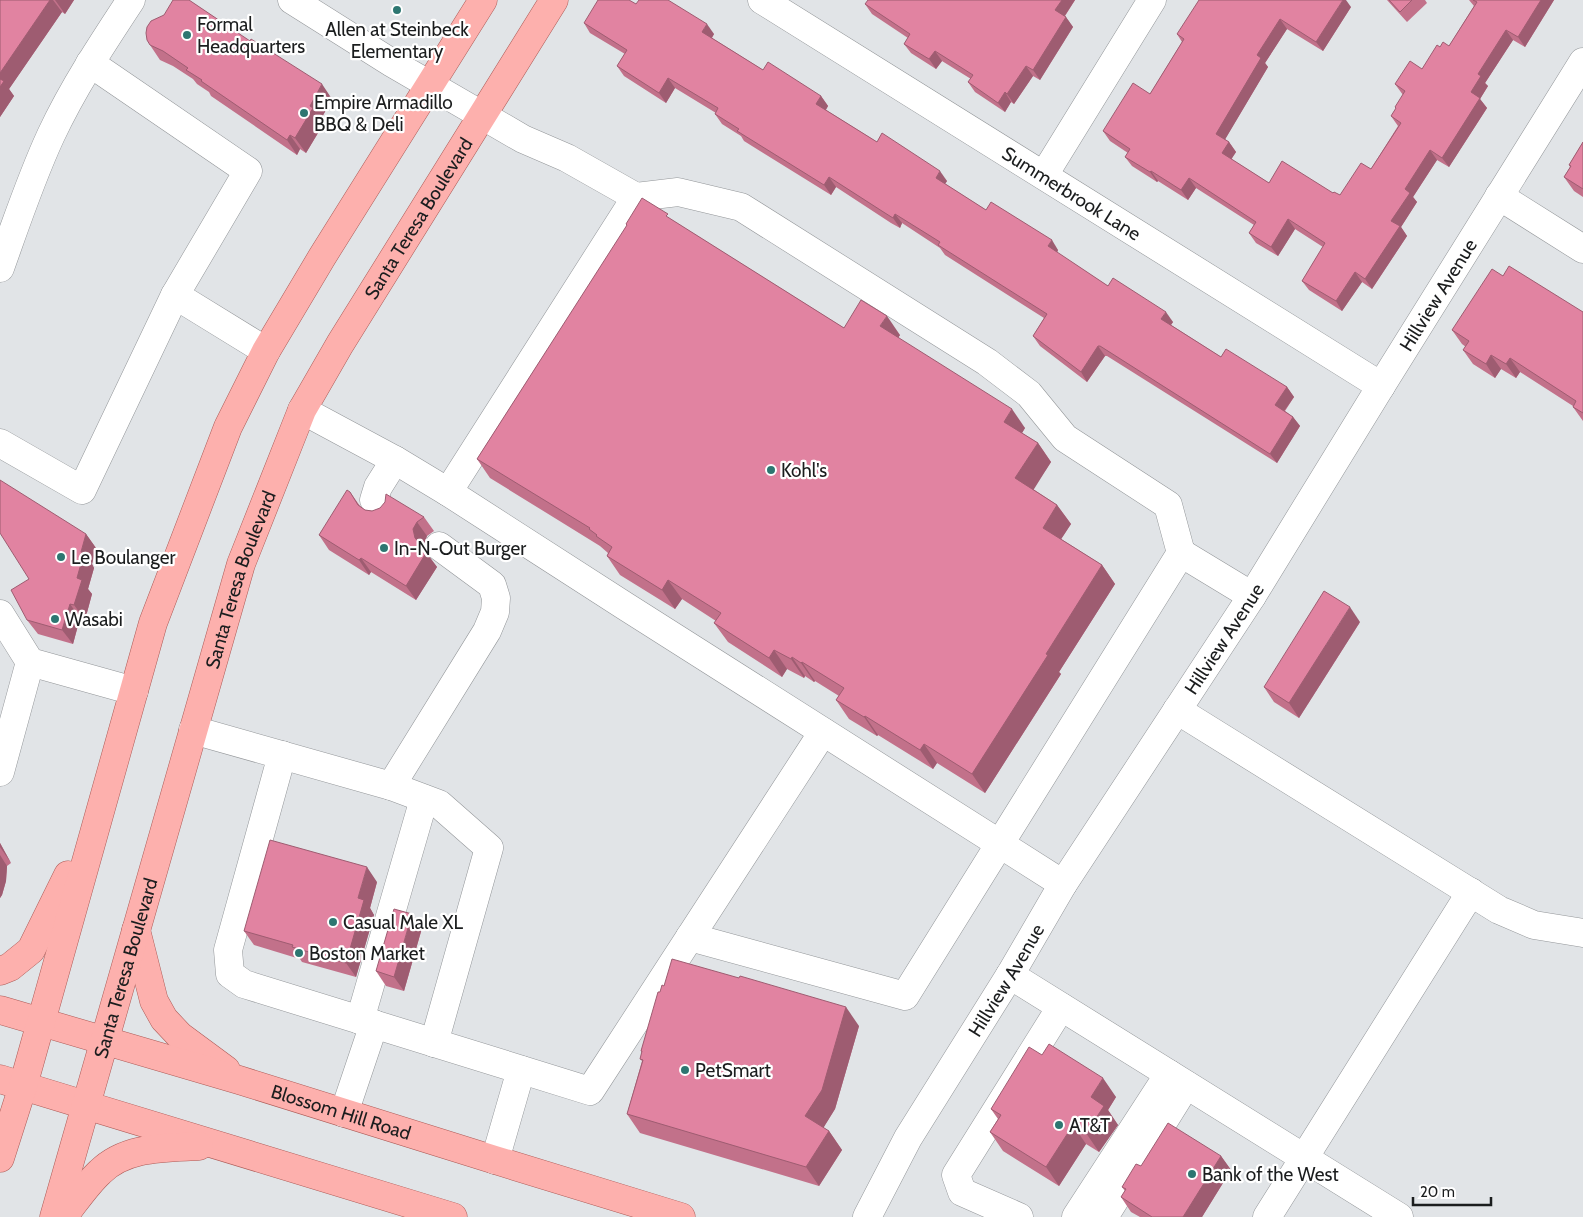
<svg xmlns="http://www.w3.org/2000/svg" width="1583" height="1217" viewBox="0 0 1583 1217" font-family="Cabin,sans-serif">
<rect width="100%" height="100%" fill="#e1e4e7"/>
<g fill="none" stroke-linecap="round" stroke-linejoin="round">
<g stroke="#939699" stroke-width="29">
<g id="minor">
<polyline points="292,0 392,63 523,139 567,158 636,197 448,492"/>
<path id="s1" d="M762 0 1381 386"/>
<polyline points="1044,175 1152,0"/>
<polyline points="1499,196 1583,249"/>
<polyline points="636,197 678,192 741,207 987,362 1029,394 1065,438 1168,505 1181,553"/>
<path d="M0 268C16 223 31 178 51 135 73 88 102 44 131 0"/>
<polyline points="175,295 266,351"/>
<polyline points="302,410 395,460 448,492 625,606 1063,884"/>
<polyline points="0,443 82,490 175,295 248,171 90,63"/>
<polyline points="381,510 374,500 378,487 395,460"/>
<polyline points="0,614 30,662 134,691"/>
<polyline points="1177,710 1499,910 1534,925 1583,933"/>
<polyline points="193,730 391,786 439,804 489,848 434,1043"/>
<polyline points="282,755 228,950 230,974 244,984 590,1091 823,732"/>
<polyline points="0,772 30,662"/>
<polyline points="391,786 487,631 495,612 496,598 492,585 439,546"/>
<polyline points="690,937 905,996 1181,553 1252,596"/>
<polyline points="1010,975 1399,1217"/>
<polyline points="360,1020 424,799"/>
<polyline points="344,1113 374,1024"/>
<polyline points="495,1160 521,1070"/>
<path id="s2" d="M867 1217 908 1138 1010 975 1063 884 1252 596 1381 386 1583 62"/>
<polyline points="1019,1217 962,1192 956,1175 1061,1007"/>
<polyline points="1076,1217 1169,1074"/>
<polyline points="1104,1217 1186,1085"/>
<polyline points="1267,1217 1471,892"/>
</g>
</g>
<g stroke="#ad5b57" stroke-width="29">
<g id="major">
<polyline points="136,930 154,1001 164,1019 180,1036 226,1070"/>
<polyline points="0,971 10,967 31,950 68,875"/>
<path id="s3" d="M0 1010 239 1080 495 1160 681 1217"/>
<polyline points="0,1079 453,1217"/>
<polyline points="0,1158 23,1086 153,623 228,427 266,351 322,257 483,0"/>
<path id="s4" d="M54 1217 241 564 302 410 340 344 554 0"/>
<path d="M63 1217C75 1202 86 1185 100 1172 126 1146 166 1148 199 1146"/>
</g>
</g>
<use href="#minor" stroke="#fff" stroke-width="28"/>
<use href="#major" stroke="#fdb0ad" stroke-width="28"/>
</g>
<g fill="#c2718a">
<polygon points="0,0 74,0 65,14 62,12 9,89 14,96 0,117"/>
<polygon points="1075,0 1065,16 1073,27 1040,80 1033,76 1014,104 1011,102 1005,112 975,92 968,82 971,79 942,61 936,69 911,53 904,44 908,38 872,14 865,4"/>
<polygon points="1387,0 1425,0 1427,3 1407,22"/>
<polygon points="1469,0 1554,0 1525,47 1513,40 1485,83 1488,86 1480,99 1487,108 1449,167 1437,160 1413,197 1417,202 1401,227 1407,236 1372,289 1362,282 1342,311 1309,290 1302,281 1323,247 1295,229 1278,256 1256,243 1249,233 1254,225 1196,188 1188,200 1158,181 1157,182 1132,166 1125,157 1128,153 1110,141 1103,131 1150,94 1182,42 1177,34 1351,7 1323,51 1287,29 1265,63 1268,67 1225,139 1229,142 1236,152 1231,159 1269,183 1340,195 1371,169 1398,126 1391,116 1396,109 1403,95 1395,84 1422,69 1440,47 1449,46 1474,6"/>
<polygon points="636,4 714,34 712,38 763,70 821,96 828,106 826,110 877,142 947,181 945,184 986,210 1058,250 1057,253 1108,286 1173,322 1171,325 1221,357 1287,387 1294,397 1285,411 1293,417 1300,426 1277,463 1107,356 1105,356 1087,382 1040,346 1033,336 1044,318 945,255 940,248 902,223 900,228 891,223 836,187 831,195 744,141 741,136 722,124 715,114 716,113 675,88 666,103 624,76 617,66 625,54 590,33 584,23"/>
<polygon points="150,45 332,99 321,119 324,123 306,153 300,149 297,155 211,96 209,92 197,84 193,79 173,66 160,60"/>
<polygon points="1583,142 1583,197 1574,191 1564,177 1570,167 1569,165"/>
<polygon points="672,220 844,328 900,335 898,338 1025,428 1022,433 1038,443 1051,462 1033,489 1057,505 1071,524 1061,539 1102,565 1115,584 1059,672 1061,674 985,793 937,763 933,769 878,735 877,736 849,719 836,700 839,696 815,681 814,682 805,676 804,678 787,669 782,677 728,642 714,623 716,621 682,599 675,609 620,575 607,556 608,553 600,546 490,478 477,459 627,226 626,224"/>
<polygon points="1503,276 1583,312 1583,421 1573,407 1573,406 1520,372 1516,378 1501,369 1495,378 1473,364 1463,350 1466,347 1462,344 1452,330"/>
<polygon points="350,492 360,506 365,510 424,517 434,531 427,536 424,544 425,551 437,567 416,600 371,572 369,575 329,550 319,535"/>
<polygon points="86,534 96,548 92,564 94,568 88,589 92,594 85,620 80,618 73,644 38,634 27,620 29,579"/>
<polygon points="1360,622 1299,718 1274,702 1264,687"/>
<polygon points="0,843 11,863 7,866 6,881 2,895 0,898"/>
<polygon points="377,882 370,908 374,915 356,977 302,962 300,959 254,945 244,931"/>
<polygon points="422,928 404,991 386,986 376,971"/>
<polygon points="660,992 859,1026 835,1109 823,1128 829,1131 842,1150 819,1186 640,1133 627,1114 642,1061 640,1059 642,1053 641,1051"/>
<polygon points="1042,1055 1116,1097 1108,1110 1118,1125 1099,1152 1086,1144 1059,1186 1003,1151 990,1132 998,1119 991,1109"/>
<polygon points="1221,1156 1231,1170 1202,1217 1140,1217 1131,1212 1121,1197 1125,1191 1122,1187 1141,1166"/>
</g>
<g fill="#9e5c71">
<polygon points="50,0 53,0 62,12 9,89 14,96 0,117 0,73"/>
<polygon points="55,0 74,0 65,14"/>
<polygon points="1062,0 1075,0 1062,20 1055,10"/>
<polygon points="1343,0 1346,0 1351,7 1323,51 1316,42"/>
<polygon points="1541,0 1554,0 1525,47 1518,37"/>
<polygon points="1066,17 1073,27 1040,80 1033,70"/>
<polygon points="1280,19 1287,29 1265,63 1268,67 1223,143 1216,134 1257,55"/>
<polygon points="707,24 714,34 709,42 702,32"/>
<polygon points="1506,30 1513,40 1485,83 1488,86 1480,99 1487,108 1449,167 1442,158 1471,92 1478,74"/>
<polygon points="935,51 942,61 936,69 929,59"/>
<polygon points="1026,66 1033,76 1014,104 1007,94"/>
<polygon points="668,78 675,88 666,103 659,93"/>
<polygon points="322,84 332,99 321,119 324,123 306,153 295,138 310,106"/>
<polygon points="1005,92 1011,102 1005,112 998,103"/>
<polygon points="821,96 828,106 823,114 816,104"/>
<polygon points="290,135 300,149 297,155 287,140"/>
<polygon points="1229,142 1236,152 1229,163 1222,153"/>
<polygon points="1430,150 1437,160 1413,197 1417,202 1401,227 1407,236 1372,289 1365,279 1405,189"/>
<polygon points="940,171 947,181 942,188 936,178"/>
<polygon points="1151,171 1158,181 1157,182 1150,172"/>
<polygon points="829,177 836,187 831,195 824,185"/>
<polygon points="1189,178 1196,188 1188,200 1181,190"/>
<polygon points="895,214 902,223 900,228 893,218"/>
<polygon points="1288,219 1295,229 1278,256 1271,247"/>
<polygon points="1052,240 1058,250 1055,256 1048,246"/>
<polygon points="1355,272 1362,282 1342,311 1336,301"/>
<polygon points="1166,312 1173,322 1168,329 1161,319"/>
<polygon points="887,316 900,335 893,345 880,326"/>
<polygon points="1098,346 1105,356 1087,382 1081,372"/>
<polygon points="1491,355 1501,369 1495,378 1486,364"/>
<polygon points="1510,358 1520,372 1516,378 1506,364"/>
<polygon points="1287,387 1294,397 1282,414 1275,405"/>
<polygon points="1012,409 1025,428 1017,441 1004,422"/>
<polygon points="1293,417 1300,426 1277,463 1270,454"/>
<polygon points="1038,443 1051,462 1029,497 1015,478"/>
<polygon points="1057,505 1071,524 1056,547 1043,528"/>
<polygon points="417,522 427,536 424,544 425,551 437,567 416,600 406,586 415,538 413,529"/>
<polygon points="86,534 96,548 92,564 94,568 88,589 92,594 85,620 74,605 77,578 81,552"/>
<polygon points="361,558 371,572 369,575 359,560"/>
<polygon points="1102,565 1115,584 1059,672 1061,674 985,793 972,774 1046,654"/>
<polygon points="668,580 682,599 675,609 662,590"/>
<polygon points="70,604 80,618 73,644 62,630"/>
<polygon points="1350,607 1360,622 1299,718 1289,703"/>
<polygon points="774,650 787,669 782,677 769,658"/>
<polygon points="792,657 805,676 804,678 791,659"/>
<polygon points="802,662 815,681 814,682 801,663"/>
<polygon points="865,716 878,735 877,736 864,717"/>
<polygon points="924,744 937,763 933,769 920,750"/>
<polygon points="0,843 11,863 0,847"/>
<polygon points="0,855 7,866 6,881 2,895 0,898"/>
<polygon points="367,867 377,882 370,908 374,915 356,977 346,963 358,898"/>
<polygon points="412,914 422,928 404,991 394,977"/>
<polygon points="846,1007 859,1026 835,1109 819,1135 805,1116"/>
<polygon points="1103,1078 1116,1097 1108,1110 1118,1125 1099,1152 1086,1133 1091,1097"/>
<polygon points="1073,1125 1086,1144 1059,1186 1046,1167"/>
<polygon points="829,1131 842,1150 819,1186 806,1167"/>
<polygon points="1221,1156 1231,1170 1202,1217 1183,1217"/>
</g>
<g fill="#e183a1" stroke="#9e5c71">
<polygon points="0,0 50,0 0,73"/>
<polygon points="173,0 189,0 250,41 251,39 322,84 310,106 313,108 295,138 290,135 287,140 201,81 202,80 186,70 188,68 163,51 150,45 147,40 146,33 147,27 151,21 164,15"/>
<polygon points="598,0 629,0 636,4 639,0 668,0 707,24 702,32 763,70 768,62 821,96 816,104 877,142 882,133 940,171 936,178 986,210 991,202 1052,240 1048,246 1108,286 1113,278 1166,312 1161,319 1221,357 1226,349 1287,387 1275,405 1293,417 1270,454 1100,346 1098,346 1081,372 1033,336 1047,314 938,245 940,242 895,214 893,218 885,213 829,177 824,185 737,131 739,129 715,114 718,108 668,78 659,93 617,66 627,50 584,23"/>
<polygon points="868,0 1062,0 1055,10 1066,17 1033,70 1026,66 1007,94 1005,92 998,103 968,82 973,75 935,51 929,59 904,44 910,34 865,4"/>
<polygon points="1199,0 1343,0 1316,42 1280,19 1257,55 1261,58 1216,134 1229,142 1222,153 1269,183 1282,161 1333,193 1334,192 1340,195 1361,163 1371,169 1401,123 1391,116 1396,108 1395,107 1405,91 1395,84 1410,61 1422,69 1437,45 1440,47 1443,42 1449,46 1477,2 1473,0 1541,0 1518,37 1506,30 1478,74 1481,76 1471,92 1480,98 1442,158 1430,150 1405,189 1410,193 1391,221 1400,226 1365,279 1355,272 1336,301 1302,281 1325,243 1288,219 1271,247 1249,233 1256,222 1189,178 1181,190 1151,171 1150,172 1125,157 1130,149 1103,131 1133,83 1150,94 1184,39 1177,34"/>
<polygon points="1389,0 1412,0 1400,12"/>
<polygon points="0,79 4,81 0,87"/>
<polygon points="1583,142 1583,189 1564,177 1571,166 1569,165"/>
<polygon points="642,198 668,214 666,216 844,328 861,300 887,316 880,326 1012,409 1004,422 1038,443 1015,478 1057,505 1043,528 1102,565 1046,654 1048,655 972,774 924,744 920,750 865,716 864,717 836,700 844,688 802,662 801,663 792,657 791,659 774,650 769,658 714,623 721,613 668,580 662,590 607,556 612,547 596,536 597,535 589,529 590,528 477,459 627,225 626,224"/>
<polygon points="1509,266 1583,312 1583,413 1573,407 1576,401 1510,358 1506,364 1491,355 1486,364 1463,350 1469,341 1452,330 1492,269 1503,276"/>
<polygon points="0,480 86,534 81,552 84,553 77,578 82,580 74,605 70,604 62,630 27,620 11,590 29,579 0,533"/>
<polygon points="347,490 350,492 358,505 365,510 372,511 380,508 385,502 386,494 424,517 417,522 413,529 415,538 421,545 419,548 426,553 406,586 361,558 359,560 319,535"/>
<polygon points="1324,591 1350,607 1289,703 1264,687"/>
<polygon points="270,840 367,867 358,898 364,900 346,963 292,947 293,945 244,931"/>
<polygon points="394,909 412,914 394,977 376,971"/>
<polygon points="672,959 739,978 740,976 846,1007 822,1090 805,1116 829,1131 806,1167 627,1114 643,1060 640,1059 642,1051 641,1051 658,992 660,992 662,985 664,986"/>
<polygon points="1049,1044 1103,1078 1091,1097 1104,1106 1086,1133 1073,1125 1046,1167 990,1132 1001,1115 991,1109 1029,1047 1042,1055"/>
<polygon points="1168,1123 1221,1156 1183,1217 1152,1217 1121,1197 1126,1189 1122,1187 1136,1164 1141,1166"/>
</g>
<g fill="#2d7671" stroke="#fff" stroke-width="2">
<circle cx="397" cy="10" r="5"/>
<circle cx="187" cy="35" r="5"/>
<circle cx="304" cy="113" r="5"/>
<circle cx="771" cy="470" r="5"/>
<circle cx="384" cy="548" r="5"/>
<circle cx="61" cy="557" r="5"/>
<circle cx="55" cy="619" r="5"/>
<circle cx="333" cy="922" r="5"/>
<circle cx="299" cy="953" r="5"/>
<circle cx="685" cy="1070" r="5"/>
<circle cx="1059" cy="1125" r="5"/>
<circle cx="1192" cy="1174" r="5"/>
</g>
<g text-anchor="middle" stroke-width="4.5" stroke-linejoin="round" paint-order="stroke">
<g font-size="19" fill="#1b1d1e" stroke="#fff" text-anchor="start">
<text x="197" y="31">Formal<tspan x="197" dy="22">Headquarters</tspan></text>
<text x="397" y="36" text-anchor="middle">Allen at Steinbeck<tspan x="397" dy="22">Elementary</tspan></text>
<text x="314" y="109">Empire Armadillo<tspan x="314" dy="22">BBQ &amp; Deli</tspan></text>
<text x="781" y="477">Kohl's</text>
<text x="394" y="555">In-N-Out Burger</text>
<text x="71" y="564">Le Boulanger</text>
<text x="65" y="626">Wasabi</text>
<text x="343" y="929">Casual Male XL</text>
<text x="309" y="960">Boston Market</text>
<text x="695" y="1077">PetSmart</text>
<text x="1069" y="1132">AT&amp;T</text>
<text x="1202" y="1181">Bank of the West</text>
</g>
<g font-size="19" fill="#1b1d1e" stroke="#fff">
<text dy="7" stroke="none"><textPath href="#s1" startOffset="365">Summerbrook Lane</textPath></text>
<text dy="7" stroke="none"><textPath href="#s4" startOffset="1069">Santa Teresa Boulevard</textPath></text>
<text dy="7" stroke="none"><textPath href="#s2" startOffset="1085">Hillview Avenue</textPath></text>
<text dy="7" stroke="none"><textPath href="#s4" startOffset="664">Santa Teresa Boulevard</textPath></text>
<text dy="7" stroke="none"><textPath href="#s2" startOffset="680">Hillview Avenue</textPath></text>
<text dy="7" stroke="none"><textPath href="#s4" startOffset="259">Santa Teresa Boulevard</textPath></text>
<text dy="7" stroke="none"><textPath href="#s2" startOffset="275">Hillview Avenue</textPath></text>
<text dy="7" stroke="none"><textPath href="#s3" startOffset="356">Blossom Hill Road</textPath></text>
</g>
</g>
<path d="M1413 1197v8h78v-8" fill="none" stroke="#1b1d1e" stroke-width="2.5"/>
<text x="1420" y="1197" font-size="15" fill="#1b1d1e" stroke="#ffffff" stroke-width="4" paint-order="stroke">20 m</text>
</svg>
